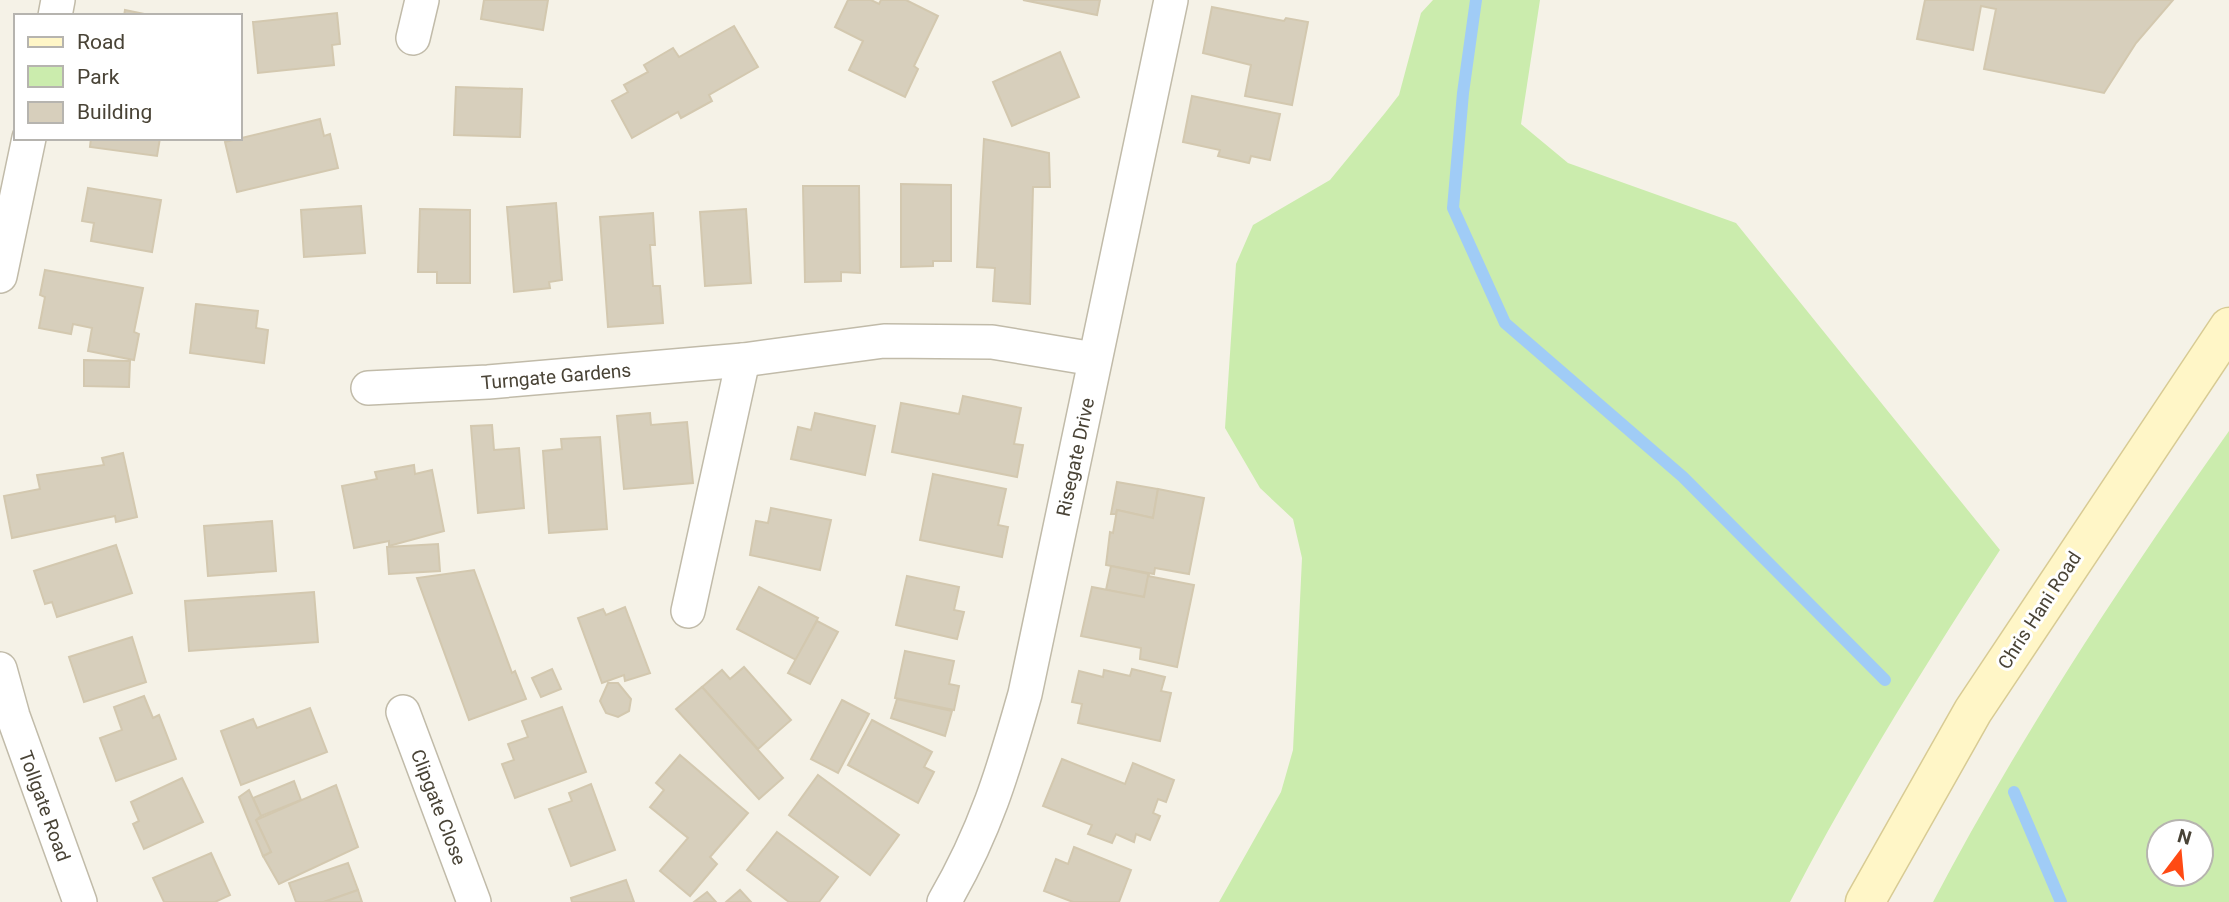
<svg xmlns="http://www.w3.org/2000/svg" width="2229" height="902" viewBox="0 0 2229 902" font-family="Roboto,sans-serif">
<rect width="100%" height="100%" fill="#f5f2e7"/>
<g fill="#cbecad" fill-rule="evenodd">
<path d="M1433 0H1540L1521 124 1568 163 1736 223 2000 550C1925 665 1853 780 1790 902H1219L1281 792 1293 750 1302 558 1293 519 1260 488 1225 428 1236 264 1253 225 1330 180 1385 113 1399 95 1421 13Z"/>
<path d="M2229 431V902H1933C2019 738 2122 582 2229 431ZM2159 832H2201V874H2159Z"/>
</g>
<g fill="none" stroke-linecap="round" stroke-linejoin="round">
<g stroke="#a0ccf6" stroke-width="12">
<polyline points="1476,0 1463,93 1453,208 1505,323 1683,477 1885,680"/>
<polyline points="2014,792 2061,902"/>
</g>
</g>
<g fill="#d7cfbc" stroke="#d3c8af" stroke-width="2">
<polygon points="484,0 548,0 543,30 481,19"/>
<polygon points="848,0 871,0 879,4 881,0 906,0 938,16 914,66 918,69 905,97 849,70 863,41 835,27"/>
<polygon points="1023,0 1100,0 1097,15"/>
<polygon points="1925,0 2173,0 2136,43 2104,93 1984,69 1996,9 1981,6 1973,50 1917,39"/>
<polygon points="1212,7 1284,21 1286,18 1308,22 1292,105 1245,96 1251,65 1203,53"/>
<polygon points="125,10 154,16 124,16"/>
<polygon points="337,13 340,44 332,45 334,65 258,73 253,22"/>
<polygon points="734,26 758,67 709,95 712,101 681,118 678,112 632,138 612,101 628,92 624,85 648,72 644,65 673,48 679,57"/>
<polygon points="1060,52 1079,97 1012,126 993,82"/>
<polygon points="456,87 522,89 520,137 454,135"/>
<polygon points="1192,96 1280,114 1270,160 1251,156 1249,163 1218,156 1220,150 1183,142"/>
<polygon points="320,119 324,136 330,134 338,168 237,192 225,142"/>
<polygon points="91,138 160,138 157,156 90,147"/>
<polygon points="984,139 1049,153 1050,187 1033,187 1030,304 993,301 995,268 977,267"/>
<polygon points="901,184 951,185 951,261 933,261 933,266 901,267"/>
<polygon points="803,186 859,186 860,273 841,272 841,281 805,282"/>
<polygon points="88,188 161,200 152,252 91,241 94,223 82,221"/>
<polygon points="556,203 562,280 549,282 550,288 514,292 507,207"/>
<polygon points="361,206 365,253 304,257 301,210"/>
<polygon points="420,209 470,210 470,283 437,283 437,272 418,272"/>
<polygon points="746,209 751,283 705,286 700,212"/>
<polygon points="653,213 655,245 650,245 653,286 660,286 663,323 608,327 600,217"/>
<polygon points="45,270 143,288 134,332 139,334 134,360 88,351 92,328 73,324 71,334 39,328 45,297 40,295"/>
<polygon points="196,304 258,311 256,328 268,330 264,363 190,353"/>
<polygon points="84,360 130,361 129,387 84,386"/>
<polygon points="963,396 1021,408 1014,444 1023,445 1017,477 892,452 901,403 959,414"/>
<polygon points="650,413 651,425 687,422 693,483 624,489 617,416"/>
<polygon points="815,413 875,426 865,475 791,459 798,427 811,430"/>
<polygon points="492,425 494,450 519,448 524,508 478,513 471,426"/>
<polygon points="600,437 607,529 549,533 543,451 562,449 561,439"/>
<polygon points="123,453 137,517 116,522 115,516 12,538 4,496 40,489 37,475 104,465 102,458"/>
<polygon points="414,465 415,474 432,470 444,531 389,546 389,541 354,548 342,486 377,479 375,472"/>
<polygon points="933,474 1006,489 998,525 1008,527 1002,557 920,540"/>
<polygon points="1117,482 1158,489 1153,518 1117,510 1116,514 1111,514"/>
<polygon points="1158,489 1204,498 1189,574 1155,568 1154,574 1106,565 1110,532 1113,533 1117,510 1153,518"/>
<polygon points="771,508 831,520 820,570 750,555 756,521 768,523"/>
<polygon points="272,521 276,571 208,576 204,526"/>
<polygon points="438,544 440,571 389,574 387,547"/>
<polygon points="116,545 132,593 57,617 52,602 45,604 34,571"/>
<polygon points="1111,566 1149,574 1144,597 1106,590"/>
<polygon points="474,570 512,673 515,671 526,699 469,720 417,578"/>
<polygon points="907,576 959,587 954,610 964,612 957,639 896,625"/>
<polygon points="1148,576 1194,585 1177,667 1140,659 1141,648 1081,636 1092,587 1144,597"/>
<polygon points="759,587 818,618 796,660 737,629"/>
<polygon points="314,592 318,642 189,651 185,601"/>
<polygon points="625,607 650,673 625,681 624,675 602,683 578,618 603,609 606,615"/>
<polygon points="817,621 838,632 810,684 788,673"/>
<polygon points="132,637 146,682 84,702 69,657"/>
<polygon points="905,651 954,661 949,684 959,686 954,710 895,698"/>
<polygon points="744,667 791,720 758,749 702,687 722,670 730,679"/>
<polygon points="552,669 561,689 541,697 532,678"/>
<polygon points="1132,669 1165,677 1161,691 1171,693 1160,741 1078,723 1082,704 1072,702 1079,671 1103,677 1104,670 1130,676"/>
<polygon points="608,683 618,683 631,699 629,711 618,717 606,713 600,701"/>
<polygon points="702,687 783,778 759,799 676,709"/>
<polygon points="144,696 153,718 159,715 176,759 116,781 100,738 122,730 114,707"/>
<polygon points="897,699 952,711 945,736 891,718"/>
<polygon points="842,700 869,714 838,773 811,759"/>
<polygon points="562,707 586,772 515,798 502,764 514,760 508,744 528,737 522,721"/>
<polygon points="310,708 327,752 241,785 221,731 253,719 257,728"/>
<polygon points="872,720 932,752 924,767 934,772 918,803 848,765"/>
<polygon points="680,755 748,813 710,857 717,864 690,896 660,871 688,838 650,807 664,790 656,783"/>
<polygon points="1062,759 1125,784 1133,763 1174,780 1166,802 1158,799 1153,813 1160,816 1150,840 1136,834 1134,842 1116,834 1112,843 1088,834 1092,825 1043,806"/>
<polygon points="818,775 899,835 870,875 789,815"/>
<polygon points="182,778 203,822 144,849 133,824 139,821 131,802"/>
<polygon points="294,781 301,800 261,816 253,798"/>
<polygon points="591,784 615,850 571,866 549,809 572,801 569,793"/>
<polygon points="336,785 358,847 279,884 263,856 271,852 256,820"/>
<polygon points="249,790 261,816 256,820 271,852 263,856 239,797"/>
<polygon points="777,832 838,877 819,902 789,902 747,870"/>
<polygon points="1074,847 1131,870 1119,902 1073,902 1044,891 1056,859 1068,864"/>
<polygon points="211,853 230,895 215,902 164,902 153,878"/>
<polygon points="348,863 358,890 324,902 296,902 289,883"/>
<polygon points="626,880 634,902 572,902 571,898"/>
<polygon points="358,890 362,902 324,902"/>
<polygon points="740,890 751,902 726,902"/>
<polygon points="707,892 716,902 694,902"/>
</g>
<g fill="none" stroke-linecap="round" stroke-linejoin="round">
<g stroke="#c1bba9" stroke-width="36">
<g id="street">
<polyline points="55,16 58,0"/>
<polyline points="413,38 422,0"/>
<polyline points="0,276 29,138"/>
<polyline points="368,388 488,382 743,360 884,341 992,342 1094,359"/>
<polyline points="688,611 743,360"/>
<polyline points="0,669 13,716 80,902"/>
<polyline points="403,712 474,902"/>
<path d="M944 902C985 832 1003 772 1025 694L1171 0"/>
</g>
</g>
<g stroke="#d8cb94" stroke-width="41">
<polyline id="secondary" points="1865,902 1973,711 2229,327"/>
</g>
<use href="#street" stroke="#fff" stroke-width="33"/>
<use href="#secondary" stroke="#fff6c7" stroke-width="38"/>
</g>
<g text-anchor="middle" stroke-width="6" stroke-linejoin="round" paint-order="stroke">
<g font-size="19" fill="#494336" stroke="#fff">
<text transform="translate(556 376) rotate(-5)" y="7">Turngate Gardens</text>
<text transform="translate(1075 457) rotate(-78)" y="7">Risegate Drive</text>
<text transform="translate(2039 610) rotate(-57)" y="7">Chris Hani Road</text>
<text transform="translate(45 806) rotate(70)" y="7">Tollgate Road</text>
<text transform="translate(439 807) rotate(69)" y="7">Clipgate Close</text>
</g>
</g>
<rect x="14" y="14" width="228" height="126" fill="#ffffff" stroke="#b6b4af" stroke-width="2"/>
<rect x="28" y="37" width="35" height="10" fill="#fff6c7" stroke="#b6b4af" stroke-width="2"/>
<text x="77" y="49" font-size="21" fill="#494336">Road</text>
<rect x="28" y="66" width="35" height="21" fill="#cbecad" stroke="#b6b4af" stroke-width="2"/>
<text x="77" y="84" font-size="21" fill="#494336">Park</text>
<rect x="28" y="102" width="35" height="21" fill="#d7cfbc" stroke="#b6b4af" stroke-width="2"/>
<text x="77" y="119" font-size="21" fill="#494336">Building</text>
<g transform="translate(2180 853) rotate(16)"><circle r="33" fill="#ffffff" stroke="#b6b4af" stroke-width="2"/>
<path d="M0-5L12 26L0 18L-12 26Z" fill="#ff4a14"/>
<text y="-10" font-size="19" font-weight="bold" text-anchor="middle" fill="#494336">N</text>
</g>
</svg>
